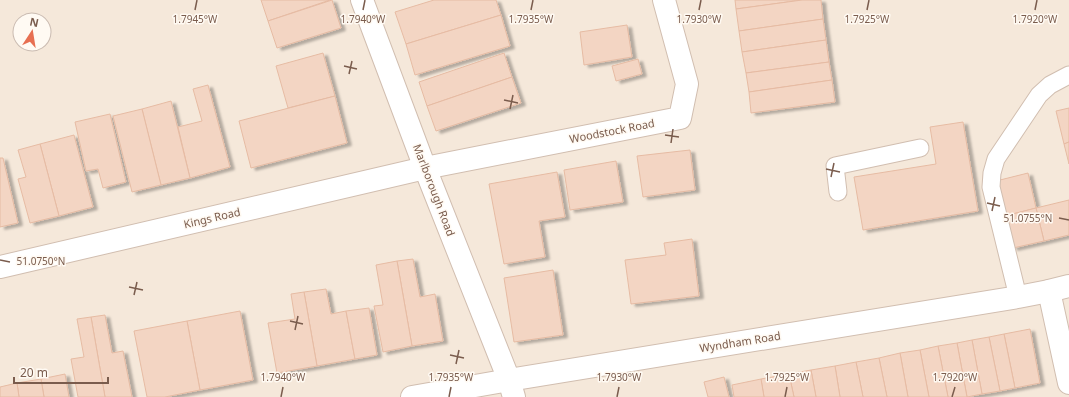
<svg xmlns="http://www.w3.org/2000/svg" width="1069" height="397" viewBox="0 0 1069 397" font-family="'Noto Sans',sans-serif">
<defs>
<filter id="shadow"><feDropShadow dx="4.5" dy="2.5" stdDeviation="1" flood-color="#0004"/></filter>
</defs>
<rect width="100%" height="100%" fill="#fdf6ec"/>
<path fill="#f5e8da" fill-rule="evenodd" d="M0 0H1069V397H0ZM20 20H44V44H20Z"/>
<g fill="#f3d5c3" stroke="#e6bba3" filter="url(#shadow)">
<polygon points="261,0 330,0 268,21"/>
<polygon points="332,0 341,28 277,48 268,21"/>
<polygon points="434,0 496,0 501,15 406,44 395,12"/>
<polygon points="735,0 802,0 736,9"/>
<polygon points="802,0 821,0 823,19 739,31 736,9"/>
<polygon points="501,15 510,46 415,75 406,44"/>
<polygon points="823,19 826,40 742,52 739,31"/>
<polygon points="627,25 632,57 584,65 580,32"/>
<polygon points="826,40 829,62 746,73 742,52"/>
<polygon points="323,53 335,96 288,108 276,66"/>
<polygon points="504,53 512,77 427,106 419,82"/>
<polygon points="638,59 642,74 616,81 612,66"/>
<polygon points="829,62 832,80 749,92 746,73"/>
<polygon points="512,77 521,103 436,131 427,106"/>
<polygon points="832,80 835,102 751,113 749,92"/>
<polygon points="208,85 230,167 190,178 178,127 202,121 193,89"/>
<polygon points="335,96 347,143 251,168 239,121"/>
<polygon points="171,101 190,178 161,185 142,109"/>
<polygon points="1069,108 1069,142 1064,144 1056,111"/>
<polygon points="142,109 161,185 132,192 113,116"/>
<polygon points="110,114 126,182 103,188 98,169 86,171 75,122"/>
<polygon points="963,122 978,211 863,230 854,177 936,164 930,127"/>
<polygon points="74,135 93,207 59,216 40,144"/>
<polygon points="1069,142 1069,164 1064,144"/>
<polygon points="40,144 59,216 30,223 18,179 26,177 18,150"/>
<polygon points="690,150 695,190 643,197 637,156"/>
<polygon points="0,158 3,158 18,223 0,227"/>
<polygon points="616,161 623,202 570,210 564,170"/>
<polygon points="557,172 565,217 539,221 545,257 504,264 489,184"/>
<polygon points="1028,173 1036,208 1005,216 996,181"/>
<polygon points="1069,200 1069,235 1044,241 1036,208"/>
<polygon points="1036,208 1044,241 1013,248 1005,216"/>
<polygon points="692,239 699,296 631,304 625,260 666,255 664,243"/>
<polygon points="413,259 420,297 435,294 443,341 412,346 397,261"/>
<polygon points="397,261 412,346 383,352 374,306 383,305 376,265"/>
<polygon points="553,270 563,335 514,342 504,278"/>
<polygon points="326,289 331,314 346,311 355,359 317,366 304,292"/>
<polygon points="304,292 317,366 277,373 268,323 295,319 291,294"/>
<polygon points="369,308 377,355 355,359 346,311"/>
<polygon points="240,311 253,380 200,390 187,321"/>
<polygon points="105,315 112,353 123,351 132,397 105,397 91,317"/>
<polygon points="91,317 105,397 78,397 71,359 84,357 77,319"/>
<polygon points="187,321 200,390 165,397 147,397 134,331"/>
<polygon points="1030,329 1040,383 1015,388 1004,334"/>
<polygon points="1004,334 1015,388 1000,391 989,337"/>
<polygon points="989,337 1000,391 982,394 972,340"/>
<polygon points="972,340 982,394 967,397 957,343"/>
<polygon points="957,343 967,397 948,397 938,346"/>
<polygon points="938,346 948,397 929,397 920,350"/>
<polygon points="920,350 929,397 908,397 900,353"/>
<polygon points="900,353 908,397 887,397 879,358"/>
<polygon points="879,358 887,397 863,397 856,362"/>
<polygon points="856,362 863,397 840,397 835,366"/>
<polygon points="835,366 840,397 816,397 811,370"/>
<polygon points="811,370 816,397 794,397 789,374"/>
<polygon points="65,374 69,397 44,397 41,379"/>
<polygon points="789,374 794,397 764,397 761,379"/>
<polygon points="724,377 729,397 708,397 704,382"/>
<polygon points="41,379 44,397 19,397 17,383"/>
<polygon points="761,379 764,397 734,397 732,385"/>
<polygon points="17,383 19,397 0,397 0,387"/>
</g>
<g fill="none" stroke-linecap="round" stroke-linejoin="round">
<g stroke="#d1beb0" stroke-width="19">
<g id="service">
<polyline points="838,192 835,166 920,148"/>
<polyline points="1018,297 991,187 992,173 996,159 1039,95 1050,85 1069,75"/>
</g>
</g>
<g stroke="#d1beb0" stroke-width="24">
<g id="minor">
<polyline points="362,0 425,168 509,380 514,397"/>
<polyline points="0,267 425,168 680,118 687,84 664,0"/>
<polyline points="1049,291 1069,383"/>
<polyline points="412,397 509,380 1018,297 1049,291 1069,286"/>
</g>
</g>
<use href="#service" stroke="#fff" stroke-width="17"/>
<use href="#minor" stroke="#fff" stroke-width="22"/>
</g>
<path fill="none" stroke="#7a5c4d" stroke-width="1.5" d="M195 10 197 0M363 10 365 0M531 10 533 0M699 10 701 0M867 10 869 0M1035 10 1037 0M344 66 357 69M349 74 352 61M504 100 518 103M510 109 513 95M665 135 679 137M671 143 673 129M826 169 840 172M831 177 834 163M987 203 1000 206M992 211 995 197M1059 218 1069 220M0 260 10 262M129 287 143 290M134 295 137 282M290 321 303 324M295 330 298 316M450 355 464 358M456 364 459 350M281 397 283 387M449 397 451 387M617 397 619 387M785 397 787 387M952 397 955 387"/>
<g text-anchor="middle" stroke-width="3" stroke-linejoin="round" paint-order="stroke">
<g font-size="11" fill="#7a5c4d" stroke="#fffaf3">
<text transform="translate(612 131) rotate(-11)" y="4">Woodstock Road</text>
<text transform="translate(434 190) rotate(69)" y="4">Marlborough Road</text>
<text transform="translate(212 218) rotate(-13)" y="4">Kings Road</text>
<text transform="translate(740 342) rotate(-9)" y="4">Wyndham Road</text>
</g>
</g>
<g font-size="10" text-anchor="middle" fill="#7a5c4d" stroke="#fffaf3" stroke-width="3" stroke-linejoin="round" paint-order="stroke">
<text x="195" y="23">1.7945°W</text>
<text x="363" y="23">1.7940°W</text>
<text x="531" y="23">1.7935°W</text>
<text x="699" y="23">1.7930°W</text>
<text x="867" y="23">1.7925°W</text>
<text x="1035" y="23">1.7920°W</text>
<text x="1028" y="222">51.0755°N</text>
<text x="41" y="265">51.0750°N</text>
<text x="283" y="381">1.7940°W</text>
<text x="451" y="381">1.7935°W</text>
<text x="619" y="381">1.7930°W</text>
<text x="787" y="381">1.7925°W</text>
<text x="955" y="381">1.7920°W</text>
</g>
<g transform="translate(32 32) rotate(12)"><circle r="19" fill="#fffaf3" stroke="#cabbb1"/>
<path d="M0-3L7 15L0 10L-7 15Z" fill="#e76f51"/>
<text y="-6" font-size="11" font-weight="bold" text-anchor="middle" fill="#7a5c4d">N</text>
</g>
<path d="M14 377v6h94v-6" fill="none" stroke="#7a5c4d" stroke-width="2"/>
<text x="20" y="377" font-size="12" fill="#7a5c4d" stroke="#fffaf3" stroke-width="3" paint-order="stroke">20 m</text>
</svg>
